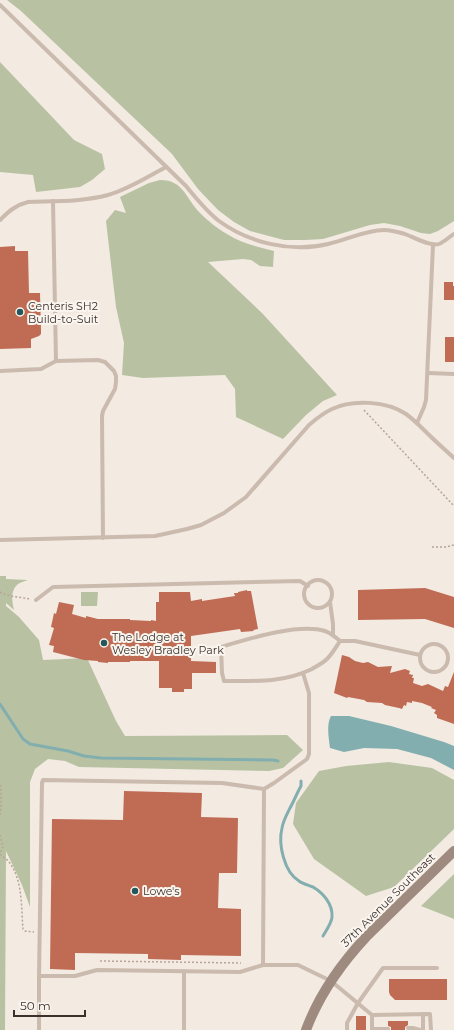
<svg xmlns="http://www.w3.org/2000/svg" width="454" height="1030" viewBox="0 0 454 1030" font-family="Montserrat,sans-serif">
<rect width="100%" height="100%" fill="#f3eae2"/>
<g fill="#b8c2a2">
<polygon points="7,0 454,0 454,221 438,231 430,234 421,233 400,226 384,223 370,225 323,239 305,240 284,240 265,235 250,231 234,222 218,210 198,189 172,154 21,11"/>
<polygon points="0,62 74,140 102,154 105,169 92,180 80,187 36,192 33,175 0,172"/>
<path d="M160 180C184 180 186 199 200 213 208 221 218 229 227 234 241 243 258 247 274 251L273 267 260 266 251 260 243 259 208 262 262 313 337 395 323 401 306 415 283 439 236 417 235 389 225 375 143 378 122 375 124 343 116 307 106 221 115 210 126 213 120 197 149 183Z"/>
<path d="M0 576H6V579L28 580C25 581 21 582 18 584 10 591 12 601 14 610L6 603V606L19 617 39 640 43 660 87 658 116 721 125 736 287 735 303 750 283 768 269 771 79 767 65 761 48 759 35 769 30 782V907L22 885 6 851 5 1030H0Z"/>
<polygon points="81,592 98,592 97,606 81,606"/>
<polygon points="389,762 432,768 454,780 454,829 394,887 366,896 314,859 293,824 296,803 319,771 346,766"/>
<polygon points="454,874 454,919 421,906"/>
</g>
<path fill="#82aeaf" d="M331 716H349L391 726 444 742 454 746V770L431 758 397 749 364 748 344 752 330 748C329 739 326 725 331 716Z"/>
<g fill="none" stroke-linecap="round" stroke-linejoin="round">
<g stroke="#82aeaf" stroke-width="3">
<polyline points="0,704 23,739 30,744 68,751 84,756 101,758 273,760 278,761"/>
<path d="M301 781V786C297 793 294 801 290 808 287 814 283 821 282 828 278 844 284 872 299 881 303 884 308 885 313 887 323 893 333 904 332 917 332 922 326 931 323 936"/>
</g>
</g>
<g fill="#c06b53">
<polygon points="15,246 15,251 28,251 29,293 40,293 41,330 41,334 39,336 31,339 31,348 0,349 0,247"/>
<polygon points="444,282 453,282 453,286 454,286 454,300 444,300"/>
<rect x="445" y="337" width="9" height="25"/>
<polygon points="425,588 454,597 454,628 425,619 358,620 358,590"/>
<polygon points="247,590 247,591 251,591 258,629 253,630 254,631 241,632 240,629 191,636 191,661 216,662 216,673 192,673 192,689 184,689 184,692 172,692 172,688 159,688 159,661 130,661 130,662 108,662 108,663 98,662 98,661 84,660 53,652 54,646 49,645 54,628 51,627 54,613 56,614 59,602 74,605 72,614 86,618 86,616 98,619 130,619 130,620 151,621 151,620 156,621 156,602 159,602 159,592 190,592 191,601 202,599 202,601 235,596 234,593 238,593 238,592"/>
<polygon points="342,655 349,657 355,661 363,663 368,662 378,667 392,666 390,673 405,669 410,671 409,674 413,675 412,678 414,678 413,683 422,686 428,684 443,691 445,686 448,687 454,672 454,724 437,718 437,715 434,713 436,710 431,708 432,707 422,703 412,701 412,703 407,702 406,706 404,705 402,709 399,708 385,705 382,703 367,702 364,700 348,697 347,698 334,693"/>
<polygon points="124,791 202,793 201,817 238,818 237,873 219,873 218,908 241,909 241,956 181,955 181,960 148,959 148,954 75,953 75,970 50,969 52,819 123,820"/>
<polygon points="389,979 447,979 447,1000 395,1000 390,995 389,992"/>
<rect x="356" y="1016" width="10" height="14"/>
<polygon points="388,1021 408,1021 408,1025 405,1027 405,1030 391,1030 391,1027 388,1026"/>
</g>
<g fill="none" stroke-linecap="round" stroke-linejoin="round">
<g stroke="#b7a598" stroke-width="1.5" stroke-dasharray="2 2" stroke-linecap="butt">
<polyline points="364,410 454,506"/>
<polyline points="432,547 446,547 454,545"/>
<path d="M0 592C9 597 20 597 30 599"/>
<polyline points="0,785 1,787 1,807 0,815"/>
<polyline points="0,835 3,847 0,853"/>
<path d="M0 854C3 857 7 859 9 862 23 880 21 907 23 929L25 931 34 932"/>
<polyline points="100,961 241,963"/>
</g>
<g stroke="#cbbaae" stroke-width="4">
<path d="M0 5 186 186C196 198 206 211 219 221 249 243 292 253 328 244 347 240 365 230 384 230 391 230 398 232 405 234 413 237 431 247 439 244 444 242 449 237 454 234"/>
<polyline points="53,201 56,361"/>
<path d="M0 220C9 211 16 205 28 202 54 201 82 202 108 195 129 189 147 177 166 167"/>
<polyline points="0,371 41,369 56,361 98,360 105,362 114,371 116,376 116,382 115,389 103,411 102,416 103,538"/>
<polyline points="428,373 454,374"/>
<polyline points="417,423 424,407 426,400 433,245"/>
<path d="M0 540 155 536 187 529 201 525 224 513 246 497 309 425C316 419 323 413 332 409 352 399 387 401 406 414 413 419 419 425 425 431 434 440 444 449 454 458"/>
<circle cx="318" cy="594" r="14"/>
<polyline points="36,600 53,587 300,581 308,586"/>
<polyline points="330,602 333,624 333,634"/>
<path d="M340 641C336 647 332 654 327 659 323 663 317 666 312 669 283 683 255 681 224 681L222 673 221 647C248 639 298 623 325 631 331 633 335 637 340 641H355L420 655"/>
<circle cx="434" cy="658" r="14"/>
<polyline points="264,789 274,783 303,762 307,759 309,754 309,693 303,673"/>
<polyline points="39,976 75,976 97,970 240,972 263,965 298,965 331,981 372,1015 430,1014 431,1030"/>
<polyline points="423,1014 423,1030"/>
<polyline points="372,1015 372,1030"/>
<polyline points="408,1028 413,1028 420,1030"/>
<polyline points="372,1029 388,1029"/>
<polyline points="39,1030 39,976 42,783 43,780 222,783 264,789 263,965"/>
<polyline points="184,1030 184,972"/>
<polyline points="347,1030 347,1023 358,1003 383,968 437,968"/>
</g>
<path stroke="#9f8a7f" stroke-width="10" d="M306 1030C319 995 340 965 366 937L454 851"/>
</g>
<g fill="#23575a" stroke="#faf5ef" stroke-width="1.5">
<circle cx="20" cy="312" r="4"/>
<circle cx="104" cy="643" r="4"/>
<circle cx="135" cy="891" r="4"/>
</g>
<g text-anchor="middle" stroke-width="4" stroke-linejoin="round" paint-order="stroke">
<g font-size="11" fill="#3a302c" stroke="#faf5ef" text-anchor="start">
<text x="28" y="310">Centeris SH2<tspan x="28" dy="13">Build-to-Suit</tspan></text>
<text x="112" y="641">The Lodge at<tspan x="112" dy="13">Wesley Bradley Park</tspan></text>
<text x="143" y="895">Lowe's</text>
</g>
<g font-size="11" fill="#3a302c" stroke="#faf5ef">
<text transform="translate(388 900) rotate(-45)" y="4">37th Avenue Southeast</text>
</g>
</g>
<path d="M14 1010v6h71v-6" fill="none" stroke="#3a302c" stroke-width="2"/>
<text x="20" y="1010" font-size="12" fill="#3a302c" stroke="#faf5ef" stroke-width="3" paint-order="stroke">50 m</text>
</svg>
